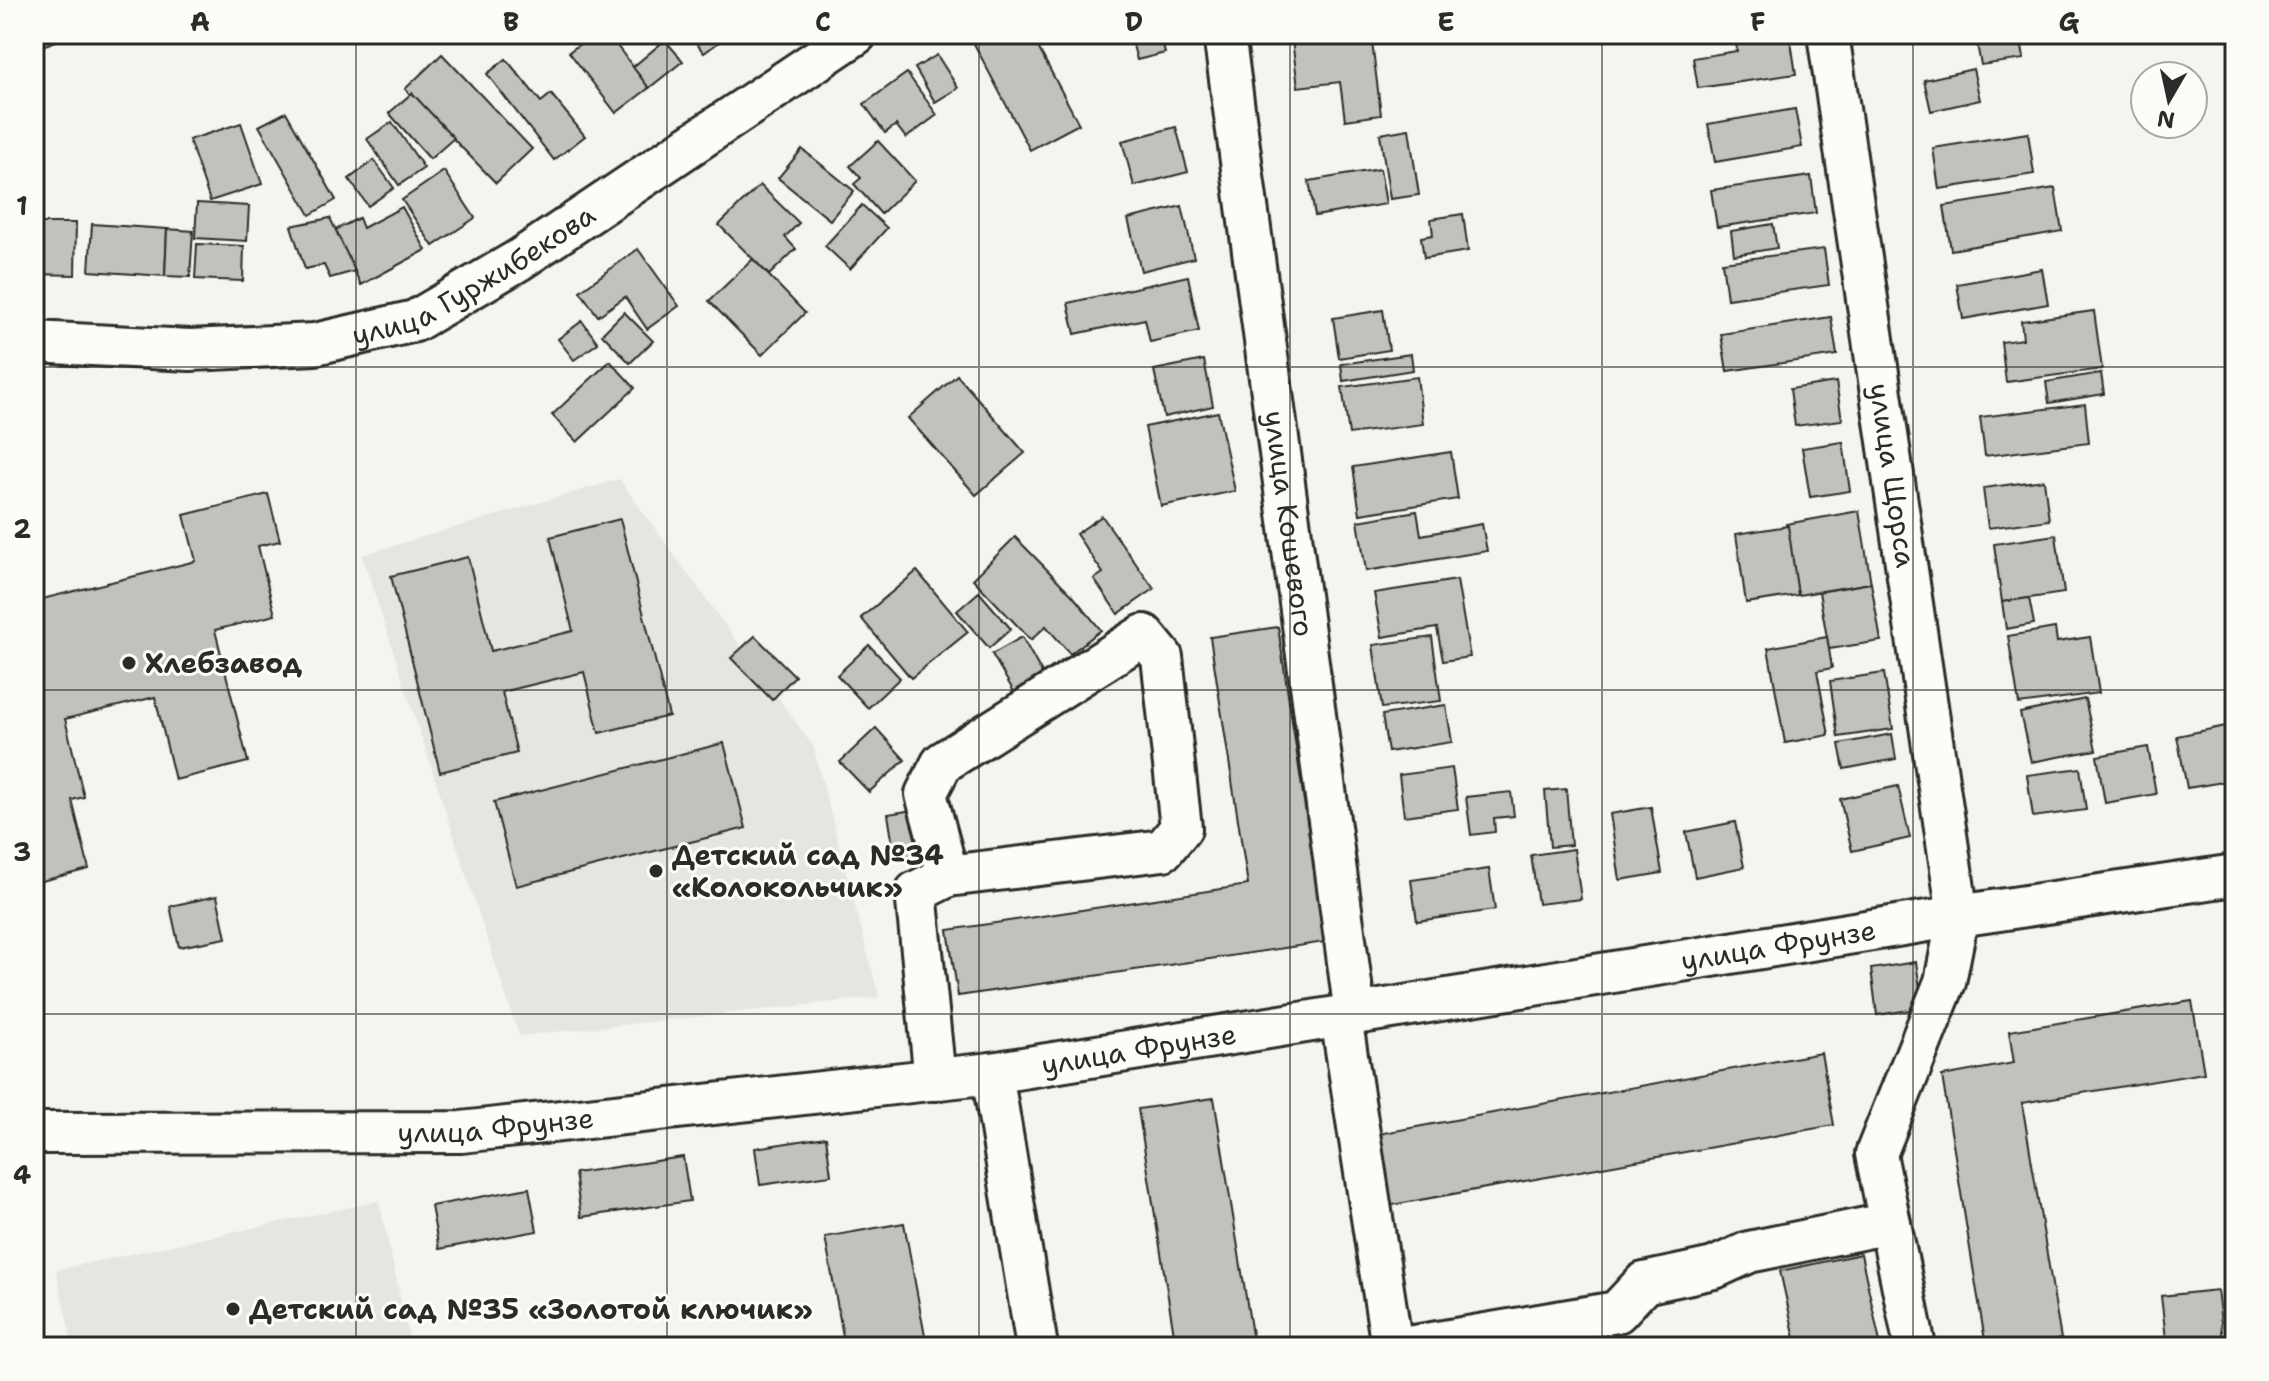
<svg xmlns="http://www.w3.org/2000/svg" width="2269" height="1381" viewBox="0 0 2269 1381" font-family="'Shantell Sans',sans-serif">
<rect width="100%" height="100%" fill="#f5f4ef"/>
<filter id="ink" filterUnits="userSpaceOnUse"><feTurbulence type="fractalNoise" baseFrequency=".0125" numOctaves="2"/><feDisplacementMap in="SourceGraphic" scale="16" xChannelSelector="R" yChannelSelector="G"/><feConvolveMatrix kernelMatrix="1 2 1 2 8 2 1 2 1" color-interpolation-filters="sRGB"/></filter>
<g filter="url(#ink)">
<g fill="#e6e5e0">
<polygon points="619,479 813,746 879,997 519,1036 362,555"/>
<polygon points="379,1201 411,1347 73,1347 56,1270"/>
</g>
<g fill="#c2c1be" stroke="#2b2b2b" stroke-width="2">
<polygon points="34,34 75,34 34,49"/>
<polygon points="593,34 608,34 649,88 616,113 569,52"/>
<polygon points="689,34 730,34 704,53"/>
<polygon points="979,34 1031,34 1079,124 1030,150 971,38"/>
<polygon points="1130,34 1160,34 1165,53 1137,60"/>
<polygon points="1345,34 1371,34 1381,115 1345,120 1340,82 1298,87 1292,40"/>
<polygon points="1915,34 1967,34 1917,42"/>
<polygon points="1975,34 2020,34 2024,59 1981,65"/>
<polygon points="1790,35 1796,74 1698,88 1693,58 1737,51 1736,43"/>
<polygon points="665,40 683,61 649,88 633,67"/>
<polygon points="442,54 532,149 496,183 405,89"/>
<polygon points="937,55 958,88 935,102 915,68"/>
<polygon points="506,59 541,102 551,94 585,136 554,160 487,74"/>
<polygon points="1973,69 1980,100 1931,111 1924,80"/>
<polygon points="907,73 937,115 906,138 896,125 885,133 864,104"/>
<polygon points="412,93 454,138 430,159 389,113"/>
<polygon points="1795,109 1802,147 1715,162 1708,124"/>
<polygon points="286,112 336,200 310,215 259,126"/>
<polygon points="392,122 424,168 399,185 367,139"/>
<polygon points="241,123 262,184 210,201 189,140"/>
<polygon points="1176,127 1188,172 1134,186 1122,141"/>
<polygon points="1409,129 1419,195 1390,199 1380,134"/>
<polygon points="2028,133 2034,174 1939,189 1933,148"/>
<polygon points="878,141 915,181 881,214 854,184 861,178 850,166"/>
<polygon points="802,149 854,191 830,220 778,178"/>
<polygon points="374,160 394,188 368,206 349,179"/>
<polygon points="1380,169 1386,204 1315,216 1309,181"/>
<polygon points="444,171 475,218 433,246 402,200"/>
<polygon points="1811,176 1816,213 1717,227 1711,190"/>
<polygon points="760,185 799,223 785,237 796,249 769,275 719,225"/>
<polygon points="2055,188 2062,231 1951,250 1944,206"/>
<polygon points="197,203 249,206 247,241 195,238"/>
<polygon points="862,205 887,228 850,269 825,246"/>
<polygon points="1182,206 1194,258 1141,271 1128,219"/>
<polygon points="402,207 426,250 361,285 335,230 359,218 363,228"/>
<polygon points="1463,214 1468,251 1424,258 1421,237 1433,235 1431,219"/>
<polygon points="330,218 355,271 330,278 324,265 305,269 291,226"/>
<polygon points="36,223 76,223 75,275 35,274"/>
<polygon points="92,224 167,229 165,276 89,271"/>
<polygon points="1773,224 1777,248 1734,255 1731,231"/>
<polygon points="167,229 193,231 190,277 165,276"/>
<polygon points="197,244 244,246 243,281 195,279"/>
<polygon points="638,249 679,306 647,329 625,297 598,316 580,291"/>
<polygon points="1824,249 1829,285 1727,299 1722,262"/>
<polygon points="753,259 805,313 762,355 709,301"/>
<polygon points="2042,269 2048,304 1963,319 1957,284"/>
<polygon points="1188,276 1199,331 1150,342 1145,319 1075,334 1068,303"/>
<polygon points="1383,310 1389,350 1339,358 1333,318"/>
<polygon points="2094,311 2102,369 2006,382 2001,342 2023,339 2021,321"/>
<polygon points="624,312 653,341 630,363 602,334"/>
<polygon points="1831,317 1837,355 1727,371 1721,334"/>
<polygon points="582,321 598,343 574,360 558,339"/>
<polygon points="1411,354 1413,370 1343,381 1341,364"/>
<polygon points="1204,360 1213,406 1164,417 1154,370"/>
<polygon points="610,361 635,388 577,442 552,415"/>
<polygon points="2101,373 2104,394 2049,403 2046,382"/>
<polygon points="957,375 1025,453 976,495 908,418"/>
<polygon points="1417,377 1423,424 1349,434 1342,387"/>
<polygon points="1836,382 1842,420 1795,426 1790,389"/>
<polygon points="2085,404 2089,443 1985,456 1980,417"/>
<polygon points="1218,412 1235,491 1161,506 1145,427"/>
<polygon points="1843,442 1850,491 1810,497 1802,448"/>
<polygon points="1451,452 1458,499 1360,514 1353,467"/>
<polygon points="2044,480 2049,520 1988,528 1983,488"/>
<polygon points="268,494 280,541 258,546 275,615 215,630 248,762 175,780 155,697 65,719 84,797 72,800 89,869 34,883 34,601 196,561 184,515"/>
<polygon points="1417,511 1421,535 1482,524 1487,551 1366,571 1358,521"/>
<polygon points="1859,511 1871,583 1798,595 1786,524"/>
<polygon points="1102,516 1154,589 1118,614 1094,579 1103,573 1076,534"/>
<polygon points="620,519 669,716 599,733 584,672 502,692 517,753 440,772 391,576 468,557 491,651 573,631 550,537"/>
<polygon points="1788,526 1798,595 1746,603 1736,534"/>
<polygon points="2056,535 2064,593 2002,602 1994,544"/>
<polygon points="1015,537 1073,596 1101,630 1070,654 1046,626 1031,640 973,579"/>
<polygon points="917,571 968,632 911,678 861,618"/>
<polygon points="1457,580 1470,657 1443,661 1437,628 1382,637 1374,593"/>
<polygon points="1871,583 1881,641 1829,649 1819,592"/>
<polygon points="979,592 1011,629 989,648 957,611"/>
<polygon points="2029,598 2034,624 2006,629 2002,602"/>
<polygon points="1278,627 1325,942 958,996 948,930 1248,885 1210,637"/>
<polygon points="2055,628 2057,642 2090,637 2099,693 2019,704 2008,636"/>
<polygon points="755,636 795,676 772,700 731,658"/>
<polygon points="1022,637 1043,675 1014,692 992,654"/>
<polygon points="1432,637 1441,701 1382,708 1373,645"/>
<polygon points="1827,637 1832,668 1817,671 1829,735 1785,743 1768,648"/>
<polygon points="869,645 900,678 868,708 837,675"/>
<polygon points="1884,673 1893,729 1838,737 1830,681"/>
<polygon points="2085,699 2096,750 2031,762 2020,713"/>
<polygon points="1446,705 1452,742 1388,752 1382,715"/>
<polygon points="2226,726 2235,780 2187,788 2177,736"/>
<polygon points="876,728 905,760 869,792 840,762"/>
<polygon points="1892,734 1896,759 1844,769 1839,744"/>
<polygon points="724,743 746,828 516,886 494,802"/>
<polygon points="2148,747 2156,794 2105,803 2097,756"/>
<polygon points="1452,768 1458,809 1404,816 1399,775"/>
<polygon points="2080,768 2086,810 2033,817 2027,775"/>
<polygon points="1898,786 1910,838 1852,851 1840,799"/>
<polygon points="1566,789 1571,845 1550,847 1545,791"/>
<polygon points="1511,792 1514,816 1494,818 1495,832 1471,835 1466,797"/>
<polygon points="1651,807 1662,873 1620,880 1610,814"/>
<polygon points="920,809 927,853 895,859 888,814"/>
<polygon points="1735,822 1744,867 1695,877 1686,832"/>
<polygon points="1574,849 1581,899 1538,904 1531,855"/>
<polygon points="1489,869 1495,910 1417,921 1411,880"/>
<polygon points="217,896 226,938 179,947 170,906"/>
<polygon points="1916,962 1923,1008 1877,1015 1871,969"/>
<polygon points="2192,1001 2204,1073 2022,1103 2061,1339 2010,1347 1986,1347 1942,1076 2014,1063 2009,1031"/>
<polygon points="1821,1053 1834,1125 1392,1205 1378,1134"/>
<polygon points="1214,1098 1254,1347 1176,1347 1138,1109"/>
<polygon points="826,1137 831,1175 760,1185 755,1148"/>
<polygon points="683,1157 690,1201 581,1217 575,1173"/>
<polygon points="529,1188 537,1231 439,1249 431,1206"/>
<polygon points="904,1223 927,1347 845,1347 825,1237"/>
<polygon points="1861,1254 1881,1347 1797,1347 1780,1271"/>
<polygon points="2217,1290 2224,1347 2167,1347 2161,1296"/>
</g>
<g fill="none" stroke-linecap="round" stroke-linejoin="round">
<g stroke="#2b2b2b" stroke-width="46">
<g id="minor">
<path id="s1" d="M1224 34 1355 1014"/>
<path id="s2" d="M1828 34 1958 916 1945 982 1876 1154 1915 1347"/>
<path id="s3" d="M34 342 190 350 315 344 415 321 519 260 856 34"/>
<polygon points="1144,635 1162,657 1181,828 1163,850 948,876 926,794 942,763"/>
<polyline points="1341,1017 1392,1347"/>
<polyline points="992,1073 1037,1347"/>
<polyline points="935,1080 916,892 948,876"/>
<path id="s4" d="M34 1133 461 1132 992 1073 1958 916 2235 875"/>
<polyline points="1408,1347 1617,1312 1644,1283 1714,1268 1749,1252 1890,1223"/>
</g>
</g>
<use href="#minor" stroke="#fdfcf7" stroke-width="40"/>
</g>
</g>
<path fill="none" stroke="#2b2b2b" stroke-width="2" stroke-opacity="0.55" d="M356 34V1347M667 34V1347M979 34V1347M1290 34V1347M1602 34V1347M1913 34V1347M34 367H2235M34 690H2235M34 1014H2235"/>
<g fill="#2b2b2b" stroke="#fdfcf7" stroke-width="3">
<circle cx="129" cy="663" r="8"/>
<circle cx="656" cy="871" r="8"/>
<circle cx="233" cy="1309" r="8"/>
</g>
<g text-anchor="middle" stroke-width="6" stroke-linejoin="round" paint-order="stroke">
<g font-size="28" fill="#2b2b2b" stroke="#fdfcf7">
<text dy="10" stroke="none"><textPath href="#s3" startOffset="456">улица Гуржибекова</textPath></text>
<text dy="10" stroke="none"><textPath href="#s2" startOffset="446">улица Щорса</textPath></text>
<text dy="10" stroke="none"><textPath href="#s1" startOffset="494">улица Кошевого</textPath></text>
<text dy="10" stroke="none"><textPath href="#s4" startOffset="1758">улица Фрунзе</textPath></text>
<text dy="10" stroke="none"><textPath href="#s4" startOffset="1110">улица Фрунзе</textPath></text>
<text dy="10" stroke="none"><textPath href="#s4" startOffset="462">улица Фрунзе</textPath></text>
</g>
<g font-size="28" font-weight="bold" fill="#2b2b2b" stroke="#fdfcf7" text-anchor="start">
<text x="145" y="673">Хлебзавод</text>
<text x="672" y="865">Детский сад №34<tspan x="672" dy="32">«Колокольчик»</tspan></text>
<text x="249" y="1319">Детский сад №35 «Золотой ключик»</text>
</g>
</g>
<rect width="2269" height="1381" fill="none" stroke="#fdfcf7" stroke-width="88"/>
<g transform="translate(2169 100) rotate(189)"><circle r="38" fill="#fdfcf7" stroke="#a9a8a5" stroke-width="2"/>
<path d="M0-6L14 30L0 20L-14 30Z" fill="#2b2b2b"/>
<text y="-12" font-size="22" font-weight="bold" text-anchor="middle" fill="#2b2b2b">N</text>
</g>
<rect x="44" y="44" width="2181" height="1293" fill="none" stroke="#2b2b2b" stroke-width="3"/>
<g font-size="26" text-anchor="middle" font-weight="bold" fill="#2b2b2b">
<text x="200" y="31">A</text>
<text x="511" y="31">B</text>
<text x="823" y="31">C</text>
<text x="1134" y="31">D</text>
<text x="1446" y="31">E</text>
<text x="1758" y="31">F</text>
<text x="2069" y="31">G</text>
<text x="22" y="215">1</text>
<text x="22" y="538">2</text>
<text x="22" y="861">3</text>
<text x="22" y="1184">4</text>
</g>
</svg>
